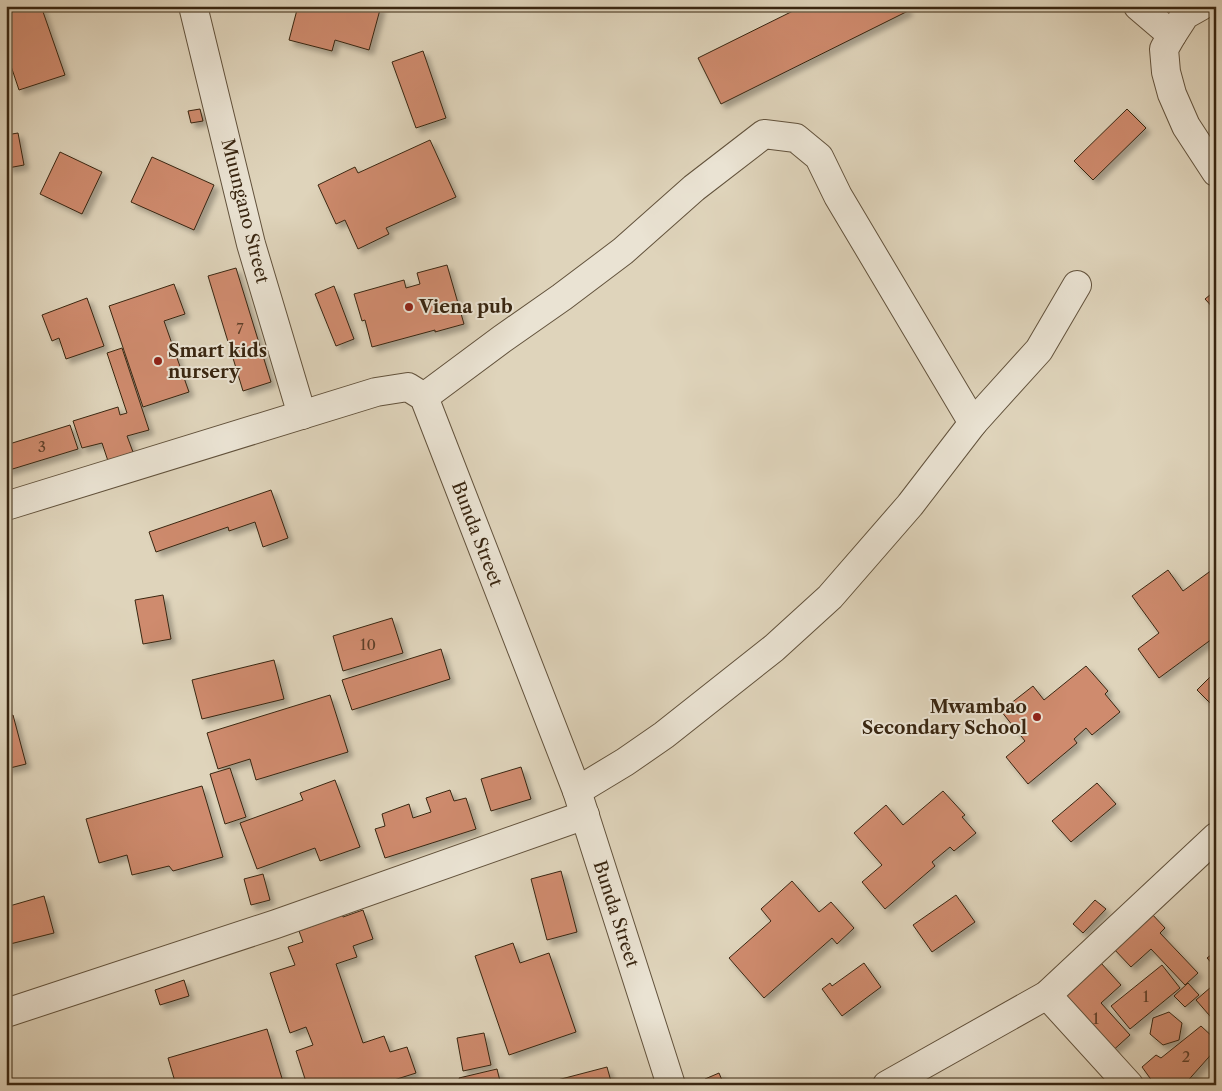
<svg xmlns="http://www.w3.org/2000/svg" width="1222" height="1091" viewBox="0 0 1222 1091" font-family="'Libre Caslon Text',serif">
<defs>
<filter id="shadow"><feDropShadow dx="4.5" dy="4.5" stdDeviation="2.5" flood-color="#0004"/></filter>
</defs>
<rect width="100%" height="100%" fill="#dfd4bb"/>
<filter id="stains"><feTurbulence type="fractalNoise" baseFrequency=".004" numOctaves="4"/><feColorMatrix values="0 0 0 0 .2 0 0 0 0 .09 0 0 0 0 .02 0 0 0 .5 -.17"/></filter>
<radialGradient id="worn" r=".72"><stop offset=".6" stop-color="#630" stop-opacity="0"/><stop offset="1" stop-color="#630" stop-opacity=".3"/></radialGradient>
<g fill="#cf8b6e" stroke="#392611" filter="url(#shadow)">
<polygon points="6,6 41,6 65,75 19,90 6,51"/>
<polygon points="298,6 381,6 369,50 335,40 332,51 289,40"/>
<polygon points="803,6 906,6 908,11 721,104 698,58"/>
<polygon points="423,51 446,118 416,128 392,62"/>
<polygon points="200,109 203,121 191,123 188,111"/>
<polygon points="1127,109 1146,128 1093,180 1074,161"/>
<polygon points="18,133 24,165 8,168 6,158 6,135"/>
<polygon points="430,140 456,197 386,228 389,234 358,249 345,220 336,224 318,185 355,167 358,173"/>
<polygon points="60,152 102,172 82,214 40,194"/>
<polygon points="152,157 214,185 194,230 131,202"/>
<polygon points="447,265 464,324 435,332 435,330 372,347 365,320 362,321 354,294 404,280 406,288 420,284 417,273"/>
<polygon points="236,268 271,382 243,391 208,276"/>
<polygon points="174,284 185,314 164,321 189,392 143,407 109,306"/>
<polygon points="334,286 354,339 336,346 315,294"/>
<polygon points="1216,290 1216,311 1205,299"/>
<polygon points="87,298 104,346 66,359 59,338 52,341 42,315"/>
<polygon points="122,348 149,430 127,436 133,452 108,461 102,443 82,448 73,421 118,407 120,415 127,413 107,353"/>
<polygon points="70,425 78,449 6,471 6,445"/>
<polygon points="271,490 288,538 263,547 255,522 229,531 228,527 156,552 149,532"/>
<polygon points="1216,567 1216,619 1210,624 1216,631 1216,636 1159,678 1138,649 1159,633 1132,596 1168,570 1183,591"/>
<polygon points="163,595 171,639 143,644 135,600"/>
<polygon points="392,618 403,653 343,671 333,636"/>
<polygon points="441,649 450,679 352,710 342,680"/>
<polygon points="274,660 284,699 202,719 192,680"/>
<polygon points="1086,666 1108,691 1105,694 1120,712 1092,735 1086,728 1074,739 1077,743 1028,784 1006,757 1025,741 1001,711 1033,686 1044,700"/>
<polygon points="1216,671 1216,709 1197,690"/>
<polygon points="330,695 348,752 256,780 250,759 218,769 207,733"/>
<polygon points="13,715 26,764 6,769 6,717"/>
<polygon points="521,767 531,799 491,811 481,779"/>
<polygon points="230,768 246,817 225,824 210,774"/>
<polygon points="335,780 360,847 320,861 315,848 257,869 240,823 303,800 300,793"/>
<polygon points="1097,783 1116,804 1071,842 1052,821"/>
<polygon points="202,786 223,857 173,871 169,866 132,875 127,855 99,863 86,819"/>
<polygon points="450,790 454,801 466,798 476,829 385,858 375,829 385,826 382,814 409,804 413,818 431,812 426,798"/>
<polygon points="943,791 965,815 962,817 976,833 954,851 950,847 932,862 935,866 885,909 862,882 882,865 854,833 886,805 903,825"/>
<polygon points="561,871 577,932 547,940 531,879"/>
<polygon points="263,874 270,900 251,905 244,879"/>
<polygon points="792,881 819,912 831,902 854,928 837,944 832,938 764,998 729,958 771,921 761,909"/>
<polygon points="956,895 975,922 932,952 913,925"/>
<polygon points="44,896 54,933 6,945 6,907"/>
<polygon points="1095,900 1106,909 1083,933 1073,924"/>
<polygon points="363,910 373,939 353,946 357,957 336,964 363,1043 384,1036 390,1052 407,1047 416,1073 394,1080 396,1085 307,1085 296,1051 313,1045 306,1027 290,1033 270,973 295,965 288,947 303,942 299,931 321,923 320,919 341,912 343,917"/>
<polygon points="1151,913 1165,928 1160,933 1198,973 1185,985 1151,949 1131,967 1113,948"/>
<polygon points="513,943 520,963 549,953 576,1032 509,1055 475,956"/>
<polygon points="1216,951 1216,968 1207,958"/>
<polygon points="864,963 881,987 842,1016 822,989 830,983 832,986"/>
<polygon points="1101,963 1121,985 1101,1003 1130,1035 1109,1054 1059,1001"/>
<polygon points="1162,965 1180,988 1130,1029 1111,1006"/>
<polygon points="184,980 189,996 160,1005 155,990"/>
<polygon points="1188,983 1199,995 1185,1007 1174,996"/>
<polygon points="1211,987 1216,993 1216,1023 1196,1000"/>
<polygon points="1169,1012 1182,1023 1179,1040 1163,1045 1150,1034 1153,1018"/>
<polygon points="1201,1026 1216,1040 1216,1049 1184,1085 1155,1085 1142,1067 1156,1055 1161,1058"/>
<polygon points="267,1029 284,1085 176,1085 168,1058"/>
<polygon points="484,1033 491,1065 463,1071 457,1038"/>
<polygon points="607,1067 612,1085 547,1085 546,1083"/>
<polygon points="497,1069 501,1085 461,1085 459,1078"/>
<polygon points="719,1073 724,1085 708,1085 705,1079"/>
</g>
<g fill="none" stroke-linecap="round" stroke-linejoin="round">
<g stroke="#62523c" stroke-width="30">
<g id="street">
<polyline points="193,6 251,244 302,415"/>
<polyline points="1138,6 1172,35"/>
<polyline points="1201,6 1185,15 1172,35 1164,49 1166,72 1172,94 1186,126 1216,172"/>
<polyline points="424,397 502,339 562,297 623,251 694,188 764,134 796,138 819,157 838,196 973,423"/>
<polyline points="6,506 376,392 408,387 424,397 577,791 671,1085"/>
<polyline points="577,791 625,762 664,735 774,648 830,597 910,505 973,423 1039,350 1077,285"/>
<polyline points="1047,995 1129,1085"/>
<polyline points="6,1013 276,924 585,815"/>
<polyline points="887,1085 1047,995 1216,837"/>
</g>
</g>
<use href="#street" stroke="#eae3d3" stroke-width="28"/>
</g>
<g fill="#8f2418" stroke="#eae3d3" stroke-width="2">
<circle cx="409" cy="307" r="5"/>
<circle cx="158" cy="361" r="5"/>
<circle cx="1037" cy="717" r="5"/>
</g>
<g text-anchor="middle" stroke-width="4" stroke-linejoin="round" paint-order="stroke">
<g font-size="15" fill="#5e3f28">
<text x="240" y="334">7</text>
<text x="42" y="452">3</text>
<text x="368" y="650">10</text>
<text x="1146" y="1002">1</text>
<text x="1096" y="1024">1</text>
<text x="1186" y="1062">2</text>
</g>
<g font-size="18" fill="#392611" stroke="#eae3d3">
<text transform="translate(245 211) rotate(76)" y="6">Muungano Street</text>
<text transform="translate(477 534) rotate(69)" y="6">Bunda Street</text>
<text transform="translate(616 914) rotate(72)" y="6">Bunda Street</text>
</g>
<g font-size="18" font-weight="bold" fill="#392611" stroke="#eae3d3" text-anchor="start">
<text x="419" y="313">Viena pub</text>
<text x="168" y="357">Smart kids<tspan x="168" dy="21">nursery</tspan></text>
<text x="1027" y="713" text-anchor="end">Mwambao<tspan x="1027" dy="21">Secondary School</tspan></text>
</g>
</g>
<rect width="1222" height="1091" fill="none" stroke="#dfd4bb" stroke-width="25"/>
<rect x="8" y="8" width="1207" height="1076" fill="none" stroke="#392611" stroke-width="2.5"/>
<rect x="12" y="12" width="1197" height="1066" fill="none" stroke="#392611"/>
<rect width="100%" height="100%" filter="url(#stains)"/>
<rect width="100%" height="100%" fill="url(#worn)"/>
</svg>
